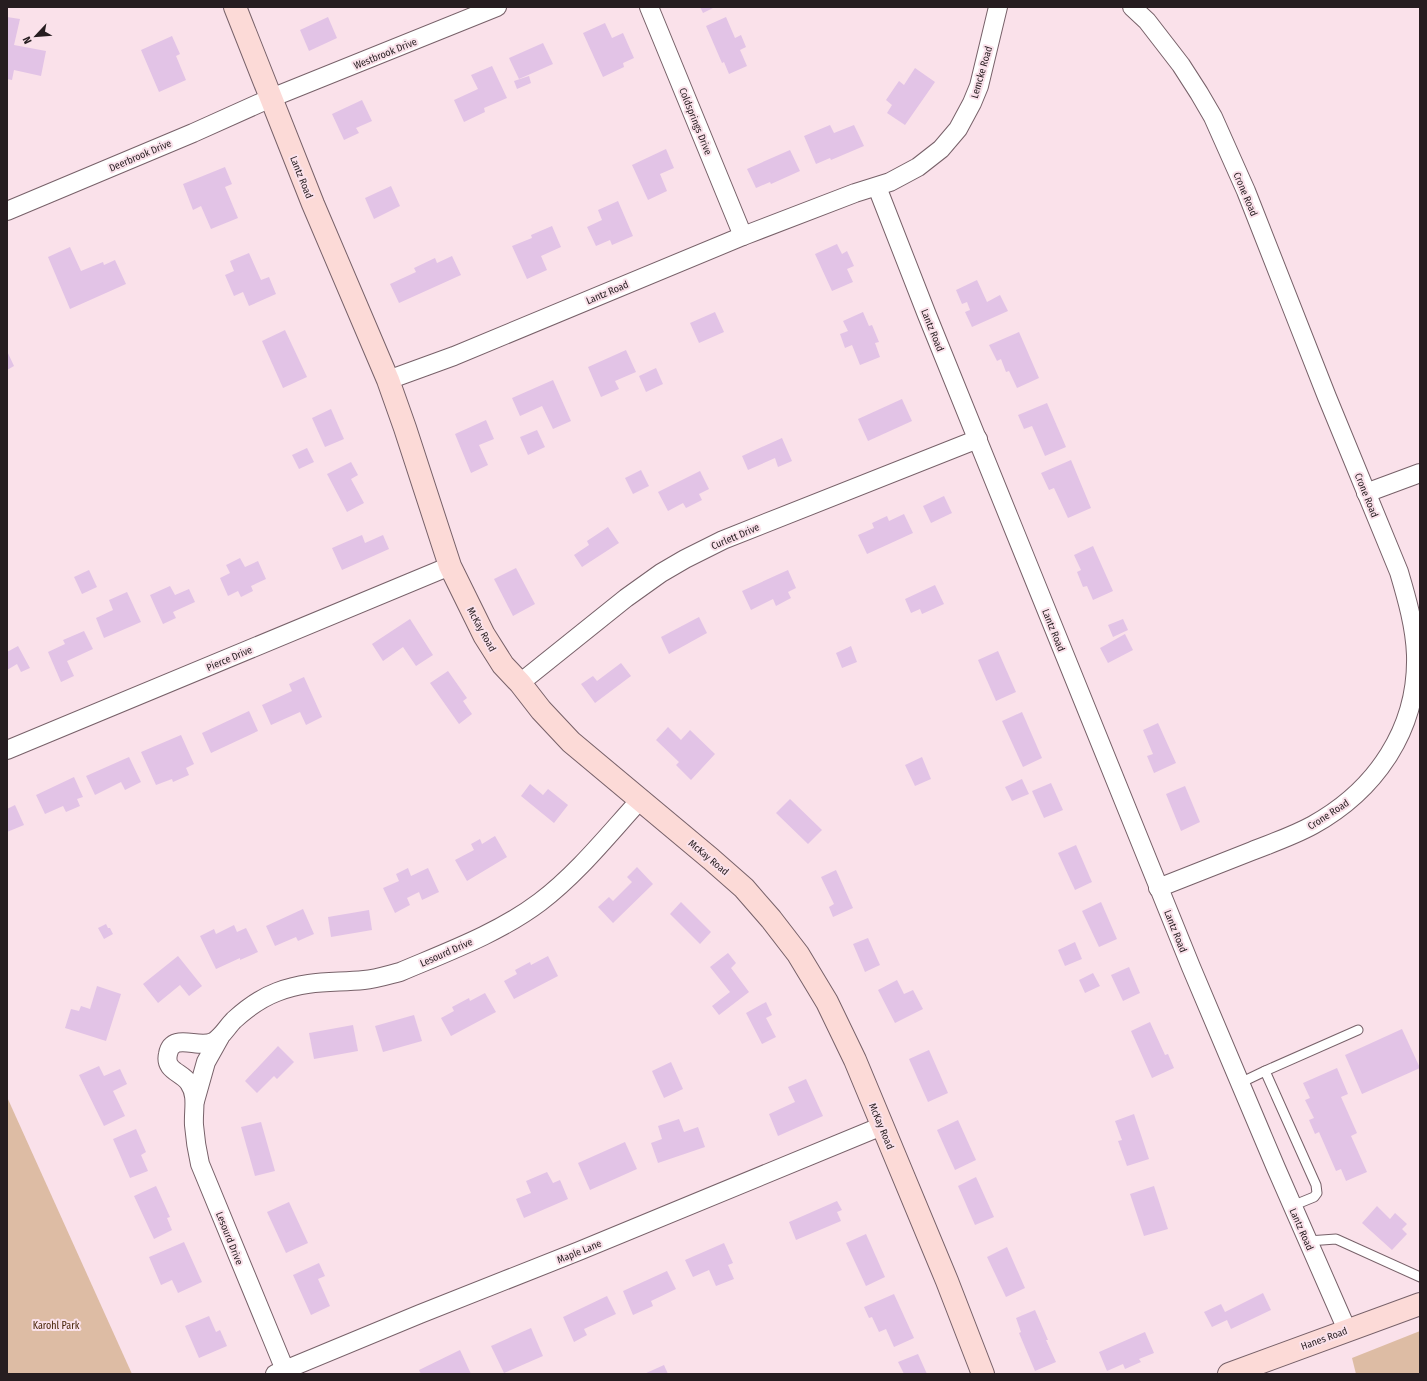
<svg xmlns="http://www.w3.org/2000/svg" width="1427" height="1381" viewBox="0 0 1427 1381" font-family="'Fira Sans Condensed',sans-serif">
<rect width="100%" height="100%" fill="#fae1ea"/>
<g fill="#ddbca4">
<polygon points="7,1097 132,1374 7,1374"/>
<polygon points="1420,1331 1420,1374 1356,1374 1352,1358"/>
</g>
<g fill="#e2c3e6">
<polygon points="700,7 715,7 703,13"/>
<polygon points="7,17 20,19 14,45 46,51 41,76 14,70 12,80 7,79"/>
<polygon points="328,17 337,38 309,51 300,30"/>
<polygon points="726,17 735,38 741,35 746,47 740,50 747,66 729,74 724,62 722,63 706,26"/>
<polygon points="605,23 612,38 623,33 634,58 623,63 624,67 603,77 583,33"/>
<polygon points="172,36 180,54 176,56 186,80 159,92 141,50"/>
<polygon points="543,43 553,64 519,79 509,58"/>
<polygon points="492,66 507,98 484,108 485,112 464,122 454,100 478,89 471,75"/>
<polygon points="915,68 935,82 905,125 887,113 892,105 886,100 899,81 904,85"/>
<polygon points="529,76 531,83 517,89 514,81"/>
<polygon points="362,100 372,121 356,128 359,133 344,140 332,114"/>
<polygon points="830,125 834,133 854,125 864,146 831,160 830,158 816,164 804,136"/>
<polygon points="666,149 674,168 660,174 667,191 648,200 632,165"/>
<polygon points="790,150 800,171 771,184 770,182 756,188 747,169"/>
<polygon points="225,167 232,184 225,187 238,218 211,229 201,206 193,210 183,184"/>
<polygon points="391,186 400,206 374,219 365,198"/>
<polygon points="618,201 633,236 612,245 610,240 596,246 587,227 602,220 598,210"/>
<polygon points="552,226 561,247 541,256 547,270 527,279 512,246 532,238 531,235"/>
<polygon points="837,244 842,254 847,251 854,266 847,269 853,282 832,291 815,254"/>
<polygon points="70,247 81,271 103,262 104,265 115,260 126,284 70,309 48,257"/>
<polygon points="249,253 261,280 269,277 276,294 249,306 243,292 234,296 225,275 234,271 230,261"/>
<polygon points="452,256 461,275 399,303 390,284 416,272 414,268 435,258 437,263"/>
<polygon points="977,280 987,302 1000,295 1008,311 972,327 965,312 970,310 967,302 962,304 956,290"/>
<polygon points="715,312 724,332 699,343 690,323"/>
<polygon points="863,312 869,326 872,325 879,342 875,343 880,357 860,365 852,345 845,348 840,334 848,331 843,321"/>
<polygon points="285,330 307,377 283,388 262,341"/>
<polygon points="1019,332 1039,378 1017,388 1009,371 1006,372 1001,359 997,361 989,345"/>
<polygon points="626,350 636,372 615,381 619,389 601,397 588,367"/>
<polygon points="7,351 14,366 7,370"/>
<polygon points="656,368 663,384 646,392 639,376"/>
<polygon points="553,380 571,421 553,429 542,406 520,416 512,398"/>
<polygon points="902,399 912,421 868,441 858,419"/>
<polygon points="1047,403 1066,447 1045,456 1032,426 1024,429 1018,415"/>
<polygon points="331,409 344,439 325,447 312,418"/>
<polygon points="486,420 494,439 479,445 488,465 471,473 455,434"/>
<polygon points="537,430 545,447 528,455 520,437"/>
<polygon points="782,438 792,461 778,467 775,458 748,470 742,456"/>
<polygon points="307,448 314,462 299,469 292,455"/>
<polygon points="1071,460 1091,508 1068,518 1054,488 1049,490 1041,473"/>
<polygon points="351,462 358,475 351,479 364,503 347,512 327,474"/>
<polygon points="641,470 649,486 633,494 625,478"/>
<polygon points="700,471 709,489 699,494 702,500 686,508 683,503 668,511 658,492"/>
<polygon points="944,496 952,513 931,523 923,506"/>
<polygon points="904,514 913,533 867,554 858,535 874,528 872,523 887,516 889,521"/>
<polygon points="608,527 619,543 582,567 574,555 589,545 587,541"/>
<polygon points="362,535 365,543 383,535 389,549 342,570 332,548"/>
<polygon points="1093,546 1113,591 1093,600 1087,586 1083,587 1077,572 1081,570 1074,555"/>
<polygon points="240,558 245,567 258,561 266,579 251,586 253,591 241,597 238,591 228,596 220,578 230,573 226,565"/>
<polygon points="516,568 535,604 513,616 494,579"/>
<polygon points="89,570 97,587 82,594 74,577"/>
<polygon points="788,570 796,588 788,592 791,598 776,606 773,599 751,610 742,591"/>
<polygon points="935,585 944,604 922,614 920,609 911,613 905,599"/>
<polygon points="170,586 175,595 189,589 195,602 173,612 176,618 163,624 150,595"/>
<polygon points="127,592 141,622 104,638 96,618 113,610 109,600"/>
<polygon points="699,617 707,633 669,654 661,637"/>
<polygon points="410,619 433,655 416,666 403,647 383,661 372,644"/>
<polygon points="1123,619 1128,630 1113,637 1108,625"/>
<polygon points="84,631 93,649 67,661 74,676 61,682 48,652 65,644 63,640"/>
<polygon points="1125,634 1133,650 1108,663 1100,648"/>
<polygon points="18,646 30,668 21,672 17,664 7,670 7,652"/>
<polygon points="851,646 857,662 842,668 836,653"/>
<polygon points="998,651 1016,692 996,701 978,660"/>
<polygon points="621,663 631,676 595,703 581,684 593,676 597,681"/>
<polygon points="448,671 467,698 463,701 472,714 459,724 430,683"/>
<polygon points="304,677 322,717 306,725 300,712 271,725 262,705 292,691 289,684"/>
<polygon points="249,711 258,731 211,753 202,733"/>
<polygon points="1022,712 1042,758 1023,767 1002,721"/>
<polygon points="1158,723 1176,763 1154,773 1147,756 1153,754 1143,730"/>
<polygon points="668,727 681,740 690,730 715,754 691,780 676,765 679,762 656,740"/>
<polygon points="181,735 194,764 186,768 189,775 173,782 172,779 156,785 141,752"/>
<polygon points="129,757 141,782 125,790 121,782 95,795 86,776"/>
<polygon points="922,757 931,779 915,786 905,765"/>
<polygon points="74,777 83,797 77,799 80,806 66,812 63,806 45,814 36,795"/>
<polygon points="1022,779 1029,794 1012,801 1005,787"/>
<polygon points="1051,783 1063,810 1044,818 1032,791"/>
<polygon points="530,784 543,795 548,789 568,805 554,823 521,796"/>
<polygon points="1185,786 1200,822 1181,831 1166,794"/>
<polygon points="790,799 822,830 808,844 776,813"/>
<polygon points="15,805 24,825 7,832 7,809"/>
<polygon points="495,836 507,857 467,881 455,860 474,850 471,844 480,839 482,844"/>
<polygon points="1076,845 1092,882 1075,890 1058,853"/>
<polygon points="637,867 653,884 613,923 598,907 609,897 613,901 632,882 627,877"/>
<polygon points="408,868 411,876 428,868 439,892 422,900 419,892 407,898 410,905 395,913 383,888 399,881 396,874"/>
<polygon points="836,870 853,908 833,917 829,907 834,904 821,877"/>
<polygon points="681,902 711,932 700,944 670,914"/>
<polygon points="1101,902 1117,939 1099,947 1082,911"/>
<polygon points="303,909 314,934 298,941 296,937 275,946 266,926"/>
<polygon points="369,910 372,930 331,937 328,917"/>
<polygon points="106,924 108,928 110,928 113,934 104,939 98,928"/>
<polygon points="234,925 237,932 246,928 258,952 240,960 240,958 216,969 200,936 214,929 216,934"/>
<polygon points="868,938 880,965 865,972 853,944"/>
<polygon points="1075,942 1082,959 1065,966 1058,950"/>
<polygon points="728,953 736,963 731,968 749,992 719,1015 712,1006 730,992 710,967"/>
<polygon points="178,956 202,986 189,996 180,985 158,1003 143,984"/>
<polygon points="548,956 558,976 514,999 504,981 517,974 515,970 530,962 531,965"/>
<polygon points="1129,967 1140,993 1123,1001 1111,975"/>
<polygon points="1093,973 1100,986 1085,993 1079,980"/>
<polygon points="897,980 904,994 913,990 923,1009 895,1023 878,990"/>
<polygon points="97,986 121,994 106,1041 65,1028 71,1009 79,1011 81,1006 90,1009"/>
<polygon points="485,993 496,1012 451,1036 441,1018 454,1011 452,1007 469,998 470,1001"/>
<polygon points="766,1002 772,1015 766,1018 776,1037 762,1044 746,1013"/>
<polygon points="414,1015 422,1041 383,1052 375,1026"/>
<polygon points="1150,1022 1165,1055 1168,1054 1174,1068 1152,1078 1131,1031"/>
<polygon points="353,1025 358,1051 314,1059 309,1033"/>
<polygon points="1402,1029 1420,1068 1362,1094 1345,1055"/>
<polygon points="278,1046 294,1062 277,1079 274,1076 257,1093 245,1081"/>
<polygon points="929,1050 948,1093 928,1102 909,1059"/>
<polygon points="671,1062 683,1089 664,1098 652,1071"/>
<polygon points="99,1066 104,1076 120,1069 127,1084 113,1091 125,1116 104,1126 79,1075"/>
<polygon points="1337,1068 1348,1094 1341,1097 1357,1133 1351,1136 1367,1172 1346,1181 1341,1169 1336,1171 1319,1132 1315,1134 1309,1120 1314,1118 1305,1100 1310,1098 1303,1083"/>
<polygon points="806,1079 823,1116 778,1136 769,1114 795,1102 788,1087"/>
<polygon points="1134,1114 1149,1159 1127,1166 1118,1141 1122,1140 1115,1121"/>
<polygon points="679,1119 684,1132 698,1127 705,1147 658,1163 651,1143 662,1139 658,1126"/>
<polygon points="958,1120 976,1160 955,1170 937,1130"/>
<polygon points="261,1122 275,1171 255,1176 241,1127"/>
<polygon points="136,1129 146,1152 141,1155 148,1171 130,1178 113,1139"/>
<polygon points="625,1142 637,1169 590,1190 578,1163"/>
<polygon points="547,1172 553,1183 560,1180 568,1199 524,1218 516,1199 531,1193 526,1181"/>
<polygon points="976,1177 994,1217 975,1225 958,1186"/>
<polygon points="156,1186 170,1217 167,1218 172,1230 154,1239 134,1196"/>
<polygon points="1154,1186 1168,1229 1144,1236 1130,1194"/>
<polygon points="837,1201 842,1210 837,1212 841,1221 796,1240 789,1222"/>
<polygon points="289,1202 308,1243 286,1253 267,1212"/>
<polygon points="1377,1206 1390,1219 1395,1213 1407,1224 1402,1229 1407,1234 1392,1250 1362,1223"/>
<polygon points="866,1234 885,1277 866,1286 846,1243"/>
<polygon points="184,1242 202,1282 178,1293 172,1280 161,1285 149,1257"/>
<polygon points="724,1243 733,1263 728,1265 734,1279 716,1286 709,1270 693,1277 685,1260"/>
<polygon points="1007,1247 1025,1288 1006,1297 987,1257"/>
<polygon points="319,1263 325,1276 318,1279 330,1306 311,1315 293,1275"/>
<polygon points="667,1271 676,1289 651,1301 653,1306 633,1315 623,1291"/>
<polygon points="1263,1293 1271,1310 1231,1329 1227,1320 1212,1327 1204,1312 1221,1304 1225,1312"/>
<polygon points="894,1294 914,1338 894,1347 886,1329 879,1332 872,1317 869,1318 864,1307"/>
<polygon points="607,1296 616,1314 584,1329 587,1335 574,1342 563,1317"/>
<polygon points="1035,1310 1048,1340 1046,1340 1056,1362 1035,1371 1019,1333 1021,1332 1016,1318"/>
<polygon points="209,1316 216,1332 220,1330 227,1346 199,1358 185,1326"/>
<polygon points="531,1328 543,1356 504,1373 491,1346"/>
<polygon points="1145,1332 1154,1353 1139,1359 1141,1362 1125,1369 1123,1364 1107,1371 1099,1352"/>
<polygon points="460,1350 471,1374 421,1374 419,1370"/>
<polygon points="918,1354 927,1374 904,1374 898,1362"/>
<polygon points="664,1365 668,1374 644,1374"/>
</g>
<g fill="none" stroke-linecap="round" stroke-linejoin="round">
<g stroke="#776169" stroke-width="11">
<g id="lane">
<polyline points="1265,1071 1358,1030"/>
<polyline points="1240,1083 1265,1071 1316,1185 1317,1193 1314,1197 1292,1206"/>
<polyline points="1308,1241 1336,1239 1420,1277"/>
</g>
</g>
<g stroke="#776169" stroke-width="20">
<g id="street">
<polyline points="649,7 743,236"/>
<path d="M1132 7 1147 21 1181 65 1199 93 1213 117 1246 191 1327 397 1399 572C1407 599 1415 627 1416 655 1418 729 1376 790 1313 825 1293 836 1272 843 1252 851 1221 863 1189 876 1158 888"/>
<polyline points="877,187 927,315 1191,967 1276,1168 1347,1330"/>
<polyline points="7,211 193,133 271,98 497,7"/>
<polyline points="388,380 454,356 743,236 855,193 890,182 918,167 941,149 958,129 972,103 979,86 998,7"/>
<polyline points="1366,493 1420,473"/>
<polyline points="520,683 626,598 661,573 685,559 723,540 978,439"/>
<polyline points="7,750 450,566"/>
<polyline points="195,1101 206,1062 220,1037"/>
<path d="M285 1370 200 1164C197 1151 195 1138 194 1125 193 1110 198 1096 189 1083 182 1072 164 1071 168 1054 172 1032 198 1049 213 1042 222 1037 227 1027 234 1020 246 1009 261 998 277 992 308 980 333 983 364 980 376 979 388 975 400 972 447 952 499 933 540 902 578 873 608 835 640 800"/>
<polyline points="275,1374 420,1314 579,1251 882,1126"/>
</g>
</g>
<g stroke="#776169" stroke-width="24">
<g id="secondary">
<polyline points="235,7 313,204 388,380 405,428 450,566 484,635 503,665 520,683 541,710 571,742 711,859 744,888 771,919 798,954 827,1002 855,1060 947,1281 983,1374"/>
<polyline points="1229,1374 1420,1304"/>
</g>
</g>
<use href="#lane" stroke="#fff" stroke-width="9"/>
<use href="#street" stroke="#fff" stroke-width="18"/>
<use href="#secondary" stroke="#fcdad7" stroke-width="22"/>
</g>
<g text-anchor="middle" stroke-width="4" stroke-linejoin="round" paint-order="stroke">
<g font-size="10" fill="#261d20" stroke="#fae1ea">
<text transform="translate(385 53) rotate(-22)" y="4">Westbrook Drive</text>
<text transform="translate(981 72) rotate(-74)" y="4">Lemcke Road</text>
<text transform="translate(696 121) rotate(68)" y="4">Coldsprings Drive</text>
<text transform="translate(140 155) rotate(-23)" y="4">Deerbrook Drive</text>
<text transform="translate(302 177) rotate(68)" y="4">Lantz Road</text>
<text transform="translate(1246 194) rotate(67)" y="4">Crone Road</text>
<text transform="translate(607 292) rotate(-23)" y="4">Lantz Road</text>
<text transform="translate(933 330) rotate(68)" y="4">Lantz Road</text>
<text transform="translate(1367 495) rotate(68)" y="4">Crone Road</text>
<text transform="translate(735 536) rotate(-23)" y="4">Curlett Drive</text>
<text transform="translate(482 629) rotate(61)" y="4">McKay Road</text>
<text transform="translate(1054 630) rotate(68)" y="4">Lantz Road</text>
<text transform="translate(229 658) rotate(-23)" y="4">Pierce Drive</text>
<text transform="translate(1328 814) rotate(-33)" y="4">Crone Road</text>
<text transform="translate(709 857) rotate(40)" y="4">McKay Road</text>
<text transform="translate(1176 931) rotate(68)" y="4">Lantz Road</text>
<text transform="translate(446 952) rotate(-24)" y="4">Lesourd Drive</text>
<text transform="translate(882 1126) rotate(67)" y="4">McKay Road</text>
<text transform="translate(1302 1229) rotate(66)" y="4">Lantz Road</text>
<text transform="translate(230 1238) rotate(68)" y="4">Lesourd Drive</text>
<text transform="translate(579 1251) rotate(-22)" y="4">Maple Lane</text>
<text transform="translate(1324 1338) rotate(-20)" y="4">Hanes Road</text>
</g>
<g font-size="10" fill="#421f00" stroke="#fae1ea">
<text x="56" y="1329">Karohl Park</text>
</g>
</g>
<rect width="1427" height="1381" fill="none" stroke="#261d20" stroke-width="16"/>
<g transform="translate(36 36) rotate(244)" stroke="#fae1ea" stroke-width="3" paint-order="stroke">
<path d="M0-3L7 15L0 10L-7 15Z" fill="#261d20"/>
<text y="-6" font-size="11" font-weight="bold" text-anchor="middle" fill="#261d20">N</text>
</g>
</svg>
